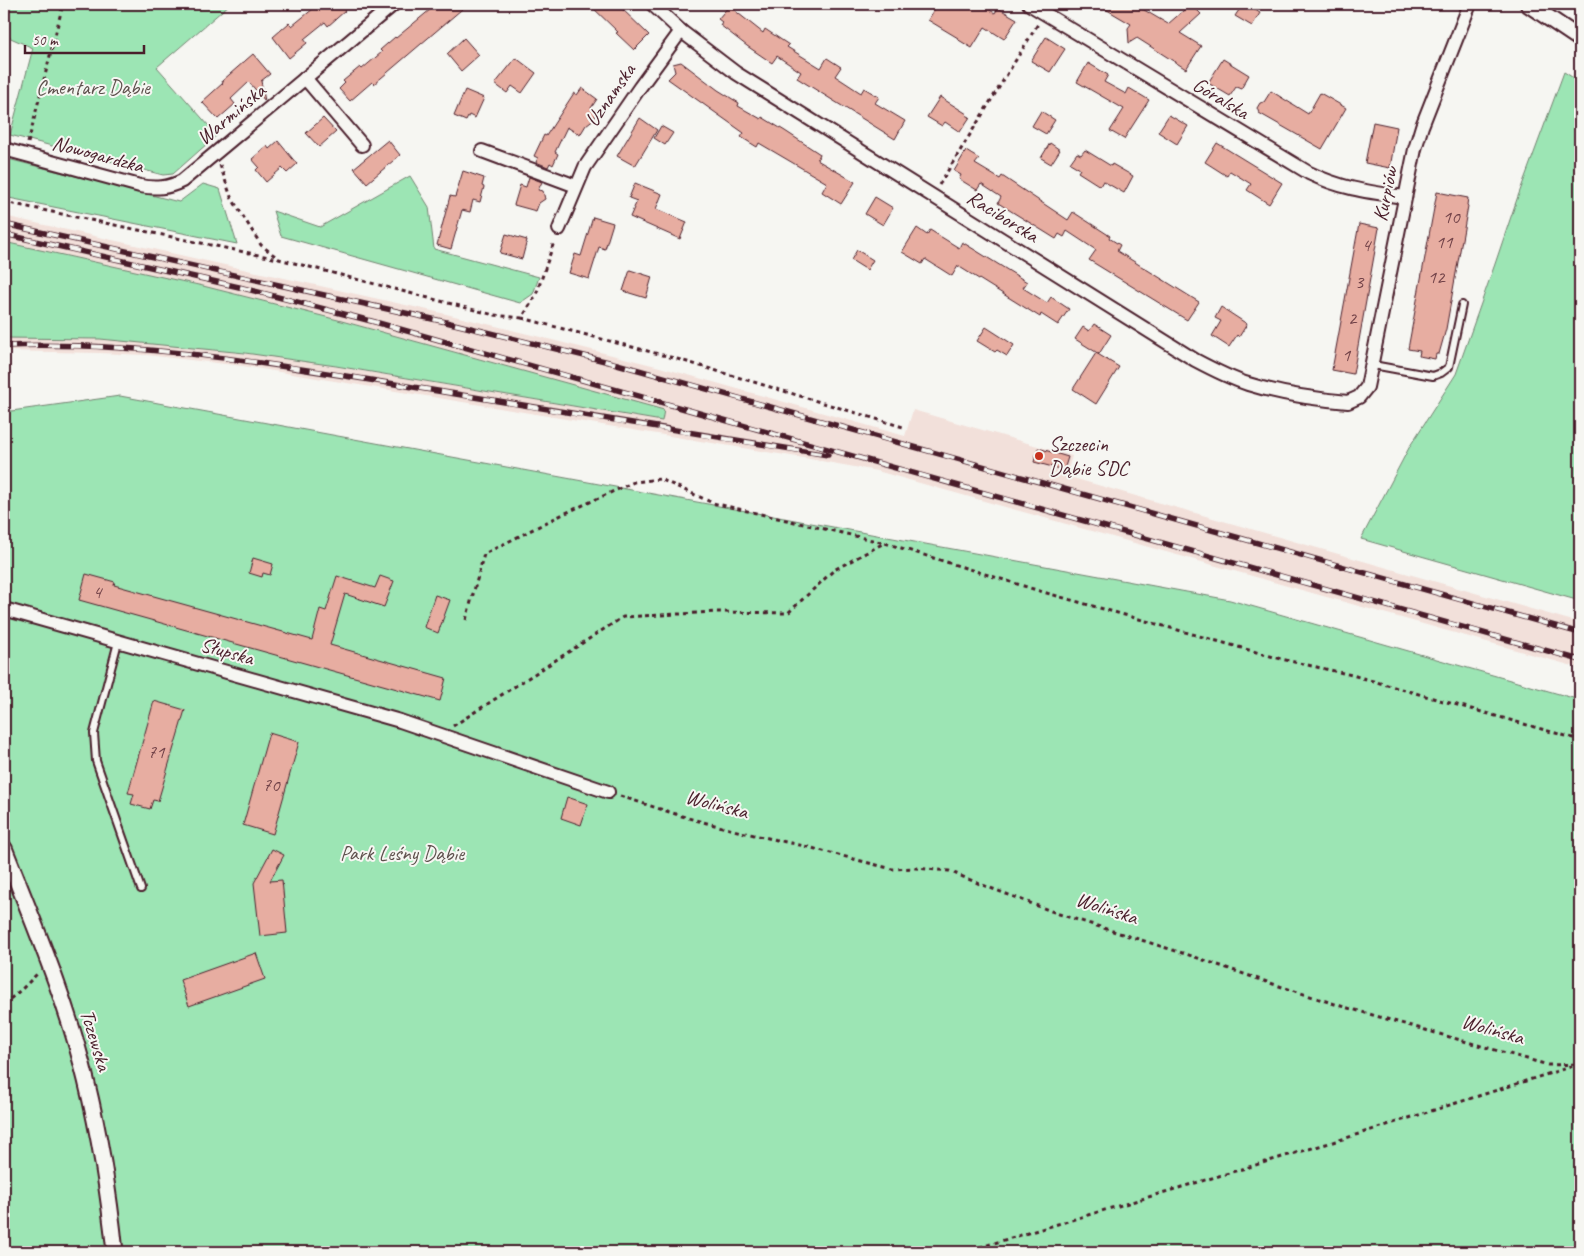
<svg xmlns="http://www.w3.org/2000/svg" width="1584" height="1256" viewBox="0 0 1584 1256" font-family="Caveat,sans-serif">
<rect width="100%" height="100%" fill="#f6f6f2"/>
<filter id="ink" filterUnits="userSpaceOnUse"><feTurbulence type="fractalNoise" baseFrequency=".02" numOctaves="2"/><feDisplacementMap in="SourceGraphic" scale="10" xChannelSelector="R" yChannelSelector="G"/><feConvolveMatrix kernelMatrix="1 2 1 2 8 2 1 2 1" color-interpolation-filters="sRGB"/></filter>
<g filter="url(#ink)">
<polygon fill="#f2e0da" points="4,216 446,314 532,335 656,366 905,436 913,410 1072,456 1066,476 1580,623 1580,668 877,471 810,459 243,366 147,355 99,353 4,351 4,338 99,339 149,342 291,359 662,421 664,411 338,320 203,286 4,242"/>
<g fill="#9ce5b4" stroke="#738270">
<polygon points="4,4 230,4 157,67 217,135 173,174 163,175 10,135 33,48 4,35"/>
<polygon points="1564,72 1580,82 1580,601 1361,539 1410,446 1456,374 1495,264 1517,199"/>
<polygon points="4,158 179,202 203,184 220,189 237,244 4,197"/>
<polygon points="410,176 429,207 434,249 539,277 533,294 520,303 281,236 273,211 320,227"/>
<polygon points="4,242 203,286 338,320 664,410 662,421 336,366 245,353 100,339 4,338"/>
<polygon points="120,396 1230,600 1580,700 1580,1252 4,1252 4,412"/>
</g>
<g fill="#e7ada1" stroke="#4a1f2b">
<polygon points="319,4 339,4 345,11 328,26 325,22 304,39 307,43 289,58 273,37 289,23 292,26"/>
<polygon points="437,4 468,4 374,84 372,82 350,101 339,89 345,83 343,81 360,67 362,69 382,52 380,50 395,37 396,38"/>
<polygon points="589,4 617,4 649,35 634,50 616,33 618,32"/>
<polygon points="938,4 979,4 995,13 998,8 1017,19 1004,39 985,27 972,48 957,39 958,38 928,20"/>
<polygon points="1097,4 1134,4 1168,24 1191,4 1201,14 1180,33 1201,46 1186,69 1137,38 1129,43 1128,28 1131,24"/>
<polygon points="1243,4 1245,4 1260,13 1252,26 1235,16"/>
<polygon points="729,6 763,33 765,29 789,45 787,47 821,68 827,58 841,67 835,76 861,93 864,88 879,97 875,103 905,121 895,139 797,78 801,72 777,56 772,63 747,46 720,25 722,22 718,19"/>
<polygon points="1046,37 1065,49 1050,72 1031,61"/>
<polygon points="464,38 479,55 461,71 447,54"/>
<polygon points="253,54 270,74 261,81 265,101 249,82 231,99 235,104 218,119 202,102 223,83 222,81"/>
<polygon points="516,58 536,73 522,93 512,86 507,93 495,84"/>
<polygon points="1223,59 1249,75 1241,89 1236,87 1230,96 1208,83"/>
<polygon points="681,62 718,90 739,103 738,106 761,119 762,117 785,131 820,154 817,160 855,182 841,204 822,192 827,183 759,143 757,147 741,137 744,133 668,79 675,72 673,64"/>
<polygon points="1088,63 1108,75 1104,82 1126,94 1129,88 1149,100 1124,139 1110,131 1124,109 1077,82"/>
<polygon points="582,88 597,99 591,108 596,111 595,118 586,125 580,135 567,127 555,152 558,154 553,165 550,163 548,167 536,162 538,158 534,156 544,135 546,136 574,93 577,95"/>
<polygon points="465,90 484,98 475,118 469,115 466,121 454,116"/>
<polygon points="1271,91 1308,114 1320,93 1346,108 1322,149 1259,113 1257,108 1260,103 1264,102"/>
<polygon points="940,97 967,114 966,115 970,117 960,132 945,122 942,126 927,117"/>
<polygon points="1041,111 1055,120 1046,134 1032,126"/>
<polygon points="1169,115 1188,126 1177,144 1158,132"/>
<polygon points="323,118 336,132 319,147 306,133"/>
<polygon points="640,118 657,130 635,166 617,156"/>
<polygon points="1373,122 1397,127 1390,168 1365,163"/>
<polygon points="661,126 673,133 665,145 654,138"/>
<polygon points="388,140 400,155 367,183 354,168"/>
<polygon points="278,141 297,164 287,173 282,168 266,182 256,170 259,167 252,159 267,146 269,149"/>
<polygon points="1050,143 1060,150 1051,164 1041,158"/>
<polygon points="1217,143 1282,183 1269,204 1247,190 1251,184 1230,171 1227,176 1205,162"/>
<polygon points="1085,150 1111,166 1112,164 1133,176 1124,193 1103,181 1100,186 1078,172 1080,169 1070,163 1077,153 1081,155"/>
<polygon points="966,151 979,159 975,164 1000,179 1002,176 1068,220 1073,212 1110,236 1109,238 1120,245 1117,251 1199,302 1187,320 1089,260 1096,250 1067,231 1064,237 1059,234 1056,239 998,203 1001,197 981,184 977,190 959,179 961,175 954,171"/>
<polygon points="463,171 484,178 482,186 484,187 480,202 473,200 470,212 462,210 451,249 437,245 450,196 455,197"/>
<polygon points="529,177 542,182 538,190 543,191 545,199 539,203 536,211 514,205 520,185 526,187"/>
<polygon points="635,183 662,194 656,209 687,222 680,239 630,217 637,201 629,198"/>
<polygon points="1437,192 1468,198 1467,205 1468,206 1446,329 1439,354 1436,354 1435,359 1419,356 1420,351 1408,349"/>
<polygon points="875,197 893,208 883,225 865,214"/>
<polygon points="593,217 613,223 605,249 599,247 589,279 569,273 575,254 581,256"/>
<polygon points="1359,224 1379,228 1353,374 1332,370"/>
<polygon points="917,228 927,235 930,230 959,248 962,242 1027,282 1023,288 1047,303 1051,297 1069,309 1058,325 1041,314 1040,317 958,266 952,276 925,259 922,264 902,252"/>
<polygon points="506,234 527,240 522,259 500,253"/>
<polygon points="857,250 873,260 867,270 851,260"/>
<polygon points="630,270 652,277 646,298 623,291"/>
<polygon points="1221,307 1247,324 1239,337 1237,335 1229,347 1212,336 1221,321 1215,318"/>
<polygon points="1094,324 1111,335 1099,354 1075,339 1083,327 1089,331"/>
<polygon points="986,327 1014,345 1007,356 997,350 995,352 977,341"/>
<polygon points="1096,353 1119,367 1096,404 1073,389"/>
<polygon points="1038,448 1068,457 1064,470 1034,462"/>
<polygon points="253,558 273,564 270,575 263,573 262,577 249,573"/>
<polygon points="86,574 115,582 114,585 312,640 320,609 326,611 337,576 375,588 380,576 394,581 384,607 345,594 330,645 446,678 440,701 79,600"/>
<polygon points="435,595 450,600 438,633 424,627"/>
<polygon points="154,701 185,710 158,801 153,800 150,809 131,804 134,794 128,793"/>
<polygon points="269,733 299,742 273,834 243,825"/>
<polygon points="567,797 588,804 581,825 561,818"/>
<polygon points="272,849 284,855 270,881 282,880 287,933 260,936 254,883"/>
<polygon points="256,953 265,979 189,1006 180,980"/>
</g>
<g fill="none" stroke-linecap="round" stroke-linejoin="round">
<g stroke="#4a1f2b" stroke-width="10">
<g id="service">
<polyline points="1373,365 1433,376 1441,373 1449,367 1462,305"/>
<polyline points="118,642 94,733 96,761 141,889"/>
</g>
</g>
<g stroke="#4a1f2b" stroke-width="16">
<g id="minor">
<path d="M652 4 681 31 736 73 1195 360C1212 369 1229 378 1248 384 1280 394 1314 399 1348 402L1359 397 1367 387 1415 149 1422 126 1470 4"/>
<path d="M1029 4 1309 173C1342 189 1369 192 1404 197"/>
<polyline points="305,78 362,145"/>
<path d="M4 149 140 186C156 189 168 188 182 181L394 4"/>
<polyline points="482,151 576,186"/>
<polyline points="559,229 585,167 640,87 681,31"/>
<polyline points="4,609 400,721 608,792"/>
</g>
</g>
<g stroke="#4a1f2b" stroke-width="19">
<g id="tertiary">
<polyline points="1528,4 1580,39"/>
<path d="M4 848C34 924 67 1001 86 1080 100 1137 109 1194 115 1252"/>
</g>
</g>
<g stroke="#4a1f2b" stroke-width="3" stroke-dasharray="4 4" stroke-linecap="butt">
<polyline points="28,143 63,4"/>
<polyline points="220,165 231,197 261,245 279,259 494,315 522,318 536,295 554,242"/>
<polyline points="939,185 1038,24"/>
<polyline points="4,202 278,259"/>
<polyline points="522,318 674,358 903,427"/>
<polyline points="466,620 484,554 557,517 634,482 660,479 713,503 885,543 1043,592 1281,659 1352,675 1580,740"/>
<polyline points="453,726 623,617 716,612 788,613 834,570 884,543"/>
<polyline points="620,796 688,818 741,832 804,846 892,869 916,868 949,871 980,884 1059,914 1195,957 1267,982 1341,1006 1548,1065 1580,1064"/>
<polyline points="4,1004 22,989 37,974"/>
<polyline points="964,1252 1346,1138 1573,1066"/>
</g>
<use href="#service" stroke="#f6f6f2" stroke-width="6"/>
<use href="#minor" stroke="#f6f6f2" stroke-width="12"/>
<use href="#tertiary" stroke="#f6f6f2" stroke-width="15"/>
<g stroke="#4a1f2b" stroke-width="5.5">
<g id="rail">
<polyline points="4,224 446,322 617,364 1580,633"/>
<polyline points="4,234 239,287 375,322 1580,660"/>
<path d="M4 346C139 341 273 364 407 386 547 409 687 433 828 455"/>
</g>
</g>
<use href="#rail" stroke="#f6f6f2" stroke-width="4" stroke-dasharray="11" stroke-linecap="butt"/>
</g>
</g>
<circle fill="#c8321e" stroke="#f6f6f2" stroke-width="2" cx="1039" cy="456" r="5"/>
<g text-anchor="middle" stroke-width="4" stroke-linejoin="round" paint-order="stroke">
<g font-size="19" fill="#714248">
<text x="1451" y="223">10</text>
<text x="1444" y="248">11</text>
<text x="1366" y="251">4</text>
<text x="1436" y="283">12</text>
<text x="1359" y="288">3</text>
<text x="1352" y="324">2</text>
<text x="1346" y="361">1</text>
<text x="97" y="598">4</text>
<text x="156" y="758">71</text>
<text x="271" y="791">70</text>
</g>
<g font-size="21" fill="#5e504d" stroke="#f6f6f2">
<text x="93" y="94">Cmentarz Dąbie</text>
<text x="402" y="860">Park Leśny Dąbie</text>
</g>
<g font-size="21" fill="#4a1f2b" stroke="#f6f6f2">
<text transform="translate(610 95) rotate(-55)" y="7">Uznamska</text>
<text transform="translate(1221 98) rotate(31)" y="7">Góralska</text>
<text transform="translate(231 114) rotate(-40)" y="7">Warmińska</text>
<text transform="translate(98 154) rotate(15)" y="7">Nowogardzka</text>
<text transform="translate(1385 194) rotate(-78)" y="7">Kurpiów</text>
<text transform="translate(1003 216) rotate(32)" y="7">Raciborska</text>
<text transform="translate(227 651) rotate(16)" y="7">Słupska</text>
<text transform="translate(717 804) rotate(15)" y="7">Wolińska</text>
<text transform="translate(1107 908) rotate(18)" y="7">Wolińska</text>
<text transform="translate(1493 1029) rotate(16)" y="7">Wolińska</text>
<text transform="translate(96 1040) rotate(73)" y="7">Tczewska</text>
</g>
<g font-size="21" fill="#4a1f2b" stroke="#f6f6f2" text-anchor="start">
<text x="1049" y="451">Szczecin<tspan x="1049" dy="24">Dąbie SDC</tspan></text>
</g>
</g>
<rect width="1584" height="1256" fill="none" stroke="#f6f6f2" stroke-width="20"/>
<rect x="10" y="10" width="1564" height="1236" fill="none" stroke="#4a1f2b" stroke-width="2" filter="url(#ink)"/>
<path d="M25 45v8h119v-8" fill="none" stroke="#4a1f2b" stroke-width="2.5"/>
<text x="32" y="45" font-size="15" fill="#4a1f2b" stroke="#f6f6f2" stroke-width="4" paint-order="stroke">50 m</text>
</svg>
